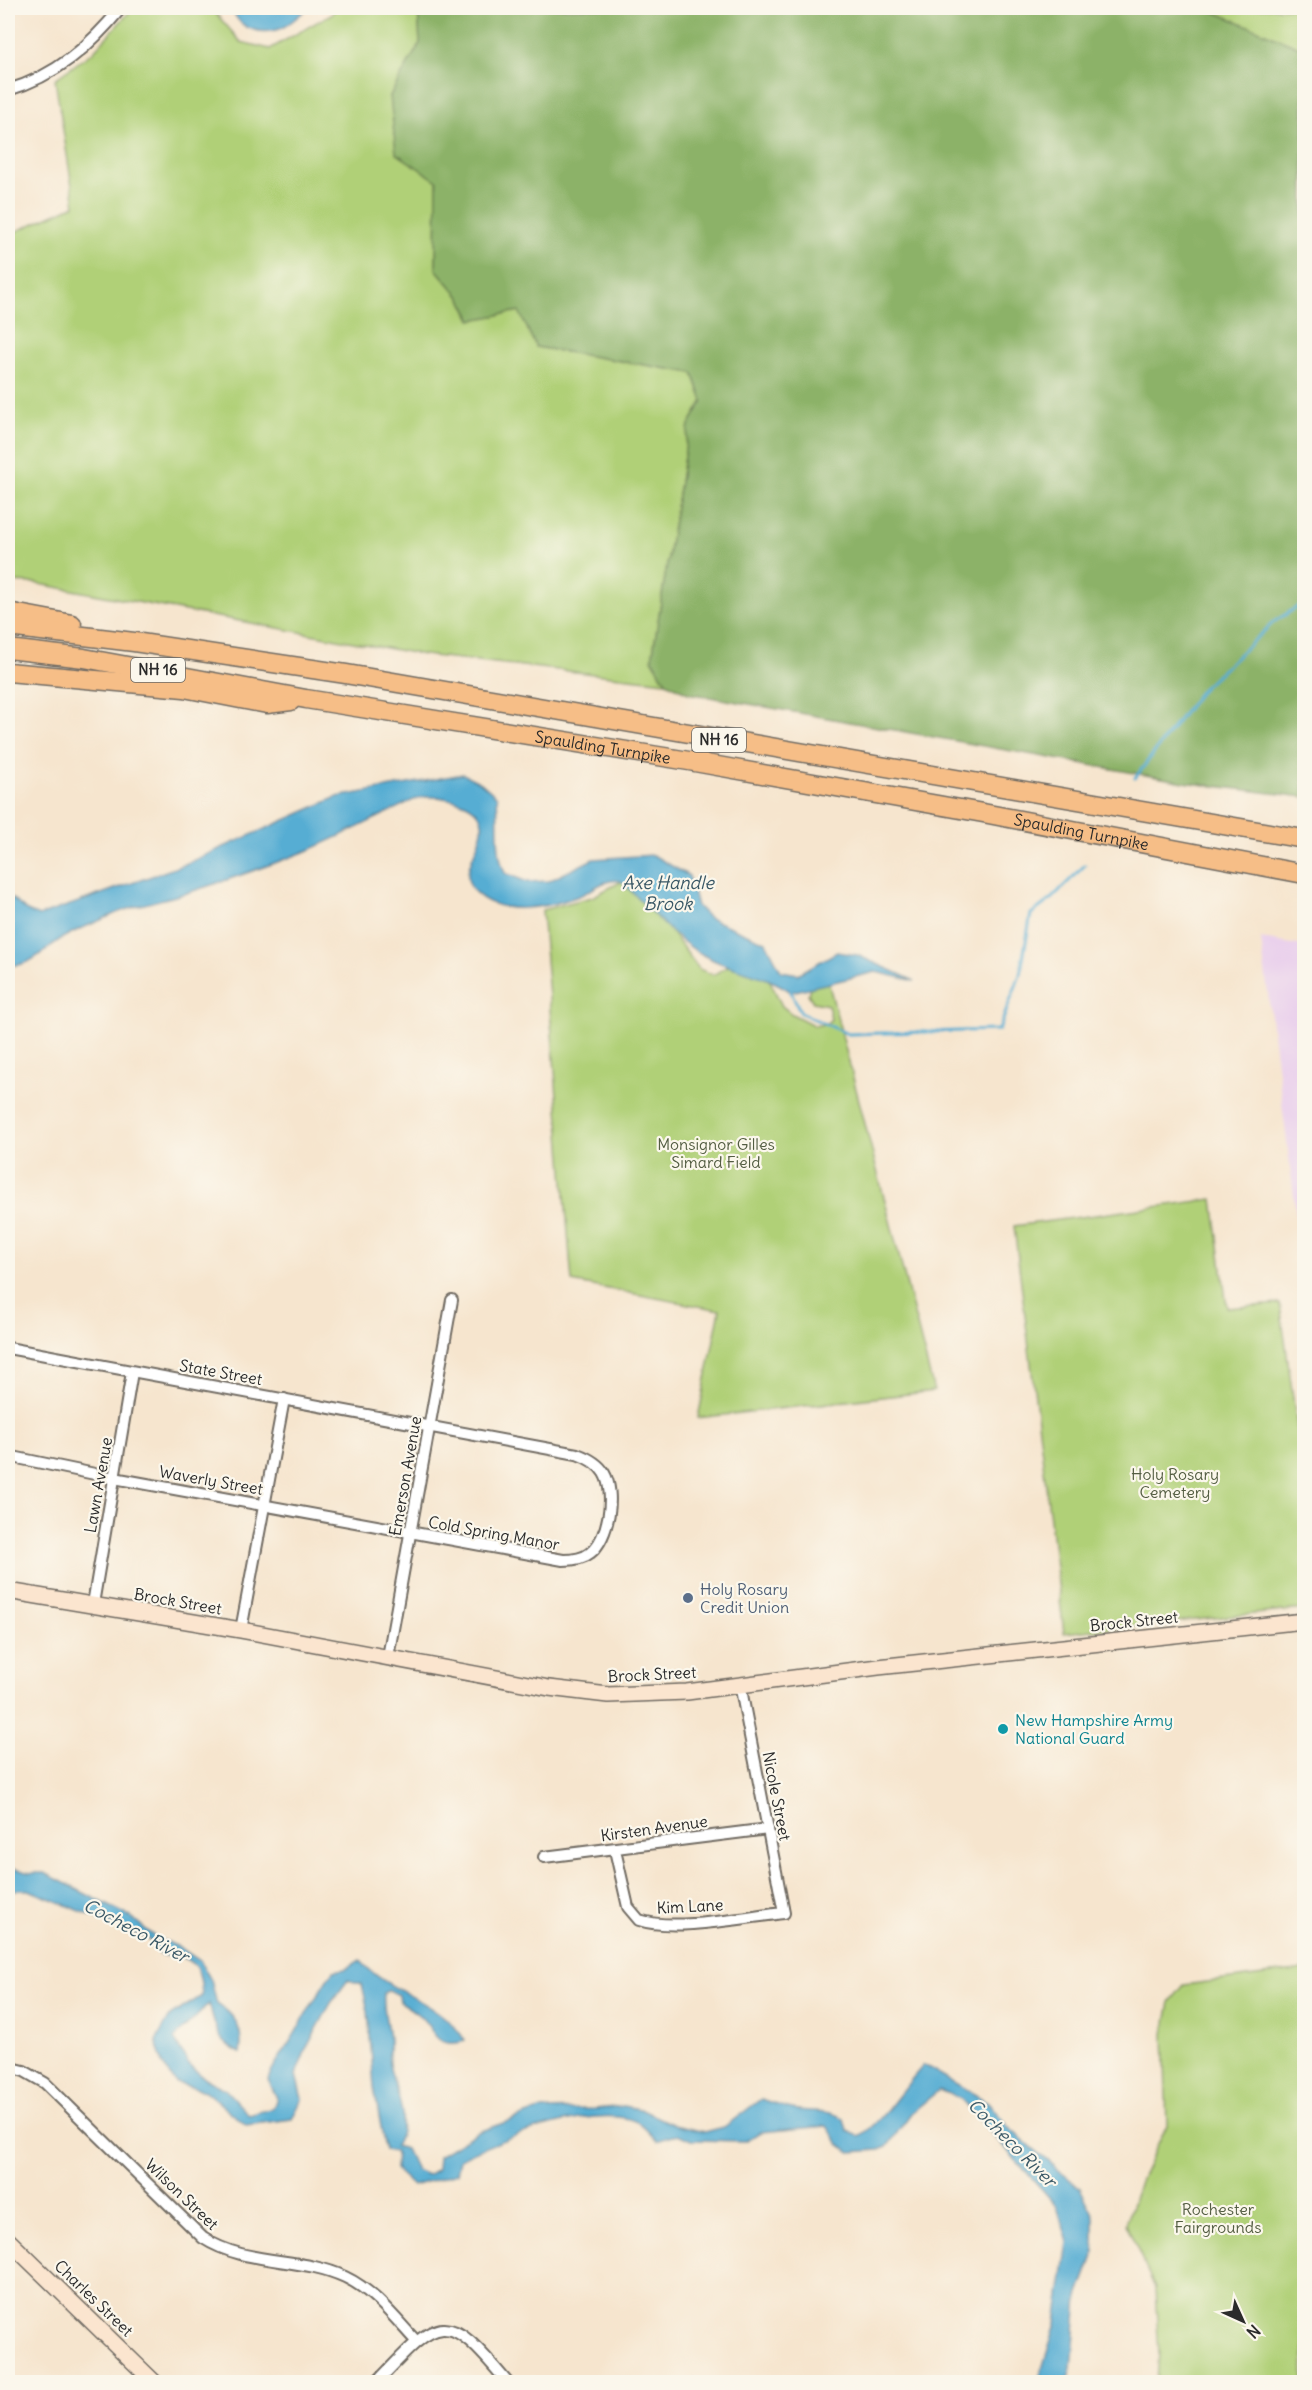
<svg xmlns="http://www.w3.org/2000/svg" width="1312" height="2390" viewBox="0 0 1312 2390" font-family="Delius,sans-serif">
<rect width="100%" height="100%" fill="#fbf7ec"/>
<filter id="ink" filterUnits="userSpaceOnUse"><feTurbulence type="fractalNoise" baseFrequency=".0167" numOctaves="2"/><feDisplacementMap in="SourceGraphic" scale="12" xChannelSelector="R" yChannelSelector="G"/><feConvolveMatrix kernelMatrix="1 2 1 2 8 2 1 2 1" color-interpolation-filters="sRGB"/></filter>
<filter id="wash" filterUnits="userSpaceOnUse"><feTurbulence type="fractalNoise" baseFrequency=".008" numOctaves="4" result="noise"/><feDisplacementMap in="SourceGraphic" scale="24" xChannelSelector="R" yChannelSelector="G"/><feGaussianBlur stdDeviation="1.35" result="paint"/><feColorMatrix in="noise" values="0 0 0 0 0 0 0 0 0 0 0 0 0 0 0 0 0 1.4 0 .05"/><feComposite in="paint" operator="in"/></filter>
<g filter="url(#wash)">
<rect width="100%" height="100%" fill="#f6e5ce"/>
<polygon fill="#ead1ec" points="1261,939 1304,946 1304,1275"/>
<g fill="#b0d077" stroke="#6e7e51" stroke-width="1.5">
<polygon points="133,8 211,8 241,42 270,49 333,13 336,8 418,8 420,43 390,96 437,181 436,269 460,297 471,320 520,311 536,347 693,373 703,401 689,425 652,659 666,682 424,655 34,583 8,582 8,235 75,205 55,79 93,52"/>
<polygon points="1205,8 1304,8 1304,49"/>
<polygon points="630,877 699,969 713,975 730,965 757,967 770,981 782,1006 792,1014 815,1026 827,1023 831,1019 828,1005 813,1002 808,994 811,985 826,973 934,1391 698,1418 720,1310 572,1282 542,910 592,897"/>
<polygon points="1213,1199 1227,1308 1280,1304 1304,1477 1304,1609 1064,1633 1014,1226"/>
<polygon points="1304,1970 1304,2382 1157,2382 1159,2354 1155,2288 1126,2224 1140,2181 1167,2125 1164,2034 1170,2002 1184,1985"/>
</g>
<polygon fill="#8cb268" stroke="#5c6e4a" stroke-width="1.5" points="418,8 1205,8 1304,49 1304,797 1190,783 688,693 666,682 652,659 689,425 703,401 693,373 536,347 519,311 472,320 460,297 436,269 437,181 396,153 390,96 420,43"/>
<g fill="#57add3" stroke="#416c7f" stroke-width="1.5">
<path d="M233 8H308C301 14 294 20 287 25 269 38 236 31 233 8Z"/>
<path d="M463 774 481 783 497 797C499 822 495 852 505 873L527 882 549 881 593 859 653 855 689 876 697 906 709 918 766 942 781 971 798 974 837 952 857 955 915 981 876 972 791 992C765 973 731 971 703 955 671 937 647 906 621 881 602 878 592 892 576 897 545 908 498 918 473 890 452 864 507 827 468 805 459 800 436 796 425 797 414 798 401 806 391 811 364 824 337 838 309 850 271 865 230 879 190 892 164 900 137 904 112 915 97 922 81 928 66 936 46 946 32 968 8 965V895L27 911 39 916 183 865 337 797Z"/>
<path d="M8 1867 31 1873H45L131 1917 156 1938 179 1947 200 1961 211 1980 217 2004C236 2015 244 2031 240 2053 215 2040 217 2029 209 2004L174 2039 189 2065 207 2080 225 2089 249 2115 273 2108 277 2098 268 2080C272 2066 279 2060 286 2048 303 2022 315 1996 333 1971L346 1969 360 1960C388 1994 443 2001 465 2041 434 2050 436 2031 420 2016 414 2011 407 2006 400 2002L399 1995 389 1990 384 1993C382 2010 388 2024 389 2040 390 2048 388 2057 389 2064 395 2093 412 2117 395 2146L406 2149 416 2170 427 2175 437 2169 438 2156 478 2132 540 2110 595 2109 624 2106 640 2109 674 2125 705 2132 724 2127 761 2099C773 2103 786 2109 798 2110 815 2112 829 2109 844 2119L847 2131 859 2136C879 2127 906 2083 924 2065L988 2102 1009 2128 1080 2188 1094 2216V2253L1078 2297 1072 2368 1068 2382H1038L1056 2323 1068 2242 1057 2206 961 2099 939 2090 911 2113 887 2147 879 2150 850 2152 839 2144 827 2126 760 2132 746 2141 691 2140 678 2134 657 2141C651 2135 644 2126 637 2122 597 2103 498 2139 460 2159L457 2173 413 2186 395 2169 396 2152 385 2150 374 2087 368 2011 362 1984 348 1980 331 2003 306 2049 296 2075 302 2099 292 2119 246 2125 205 2091 176 2083 163 2065 156 2041 170 2016 202 1996C200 1971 200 1963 174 1954 161 1960 156 1949 149 1939L29 1890H8Z"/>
</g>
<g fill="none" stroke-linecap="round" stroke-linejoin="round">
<g stroke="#57add3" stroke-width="3">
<polyline points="1135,778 1202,689 1275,621 1304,603"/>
<polyline points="791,992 801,1013 848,1034 999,1030 1020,975 1031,914 1050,900 1085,865"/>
</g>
</g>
</g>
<g filter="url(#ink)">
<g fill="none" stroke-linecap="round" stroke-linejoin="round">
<g stroke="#726c64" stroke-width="14">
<g id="street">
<path d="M8 90C56 76 90 46 121 8"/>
<path d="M8 1348 577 1454C588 1458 598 1463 604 1473 616 1493 609 1539 590 1553 583 1559 572 1560 563 1560L114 1478 8 1456"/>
<polyline points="93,1604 132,1372"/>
<polyline points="241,1630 284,1399"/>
<polyline points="388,1657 452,1300"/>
<path d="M615 1850 628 1907 639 1920C674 1932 746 1917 784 1913L740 1684"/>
<polyline points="544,1857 768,1829"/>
<path d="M8 2067 24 2071 45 2083 203 2238C246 2266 300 2256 345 2277 373 2290 395 2318 416 2341"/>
<path d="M377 2382C440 2315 446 2308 507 2382"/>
</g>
</g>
<g stroke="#726c64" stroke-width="18">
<g id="secondary">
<polyline points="8,1591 241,1630 549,1688 608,1695 687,1692 878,1667 1304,1621"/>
<polyline points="8,2240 154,2382"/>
</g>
</g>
<g stroke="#726c64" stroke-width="21">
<g id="highway">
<polyline points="8,612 72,624"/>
<polyline points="8,627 134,642 346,674 1304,839"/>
<path id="s1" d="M8 649 84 658 306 699 689 761 983 813 1304 874"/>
<polyline points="8,672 184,688 267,704 291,701"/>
</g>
</g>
<use href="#street" stroke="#fff" stroke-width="10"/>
<use href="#secondary" stroke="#fbe5cf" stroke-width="15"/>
<use href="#highway" stroke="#f6be87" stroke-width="18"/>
</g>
</g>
<circle fill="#5c6f8a" stroke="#fbf7ec" stroke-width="2" cx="688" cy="1598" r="6"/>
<circle fill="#0f9aa8" stroke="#fbf7ec" stroke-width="2" cx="1003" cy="1729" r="6"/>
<g text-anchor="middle" stroke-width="4.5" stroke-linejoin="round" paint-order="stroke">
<g fill="#fbf7ec" stroke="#696865" stroke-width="1.5">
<rect x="131" y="658" width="54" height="24" rx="4.5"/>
<rect x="692" y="728" width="54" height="24" rx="4.5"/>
</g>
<g font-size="15" font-weight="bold" fill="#2b2b2b">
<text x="158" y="675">NH 16</text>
<text x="719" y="745">NH 16</text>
</g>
<g font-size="16" fill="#2b2b2b" stroke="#fbf7ec">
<text dy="6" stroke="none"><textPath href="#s1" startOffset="603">Spaulding Turnpike</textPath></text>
<text dy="6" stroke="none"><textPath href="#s1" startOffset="1089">Spaulding Turnpike</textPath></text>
<text transform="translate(221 1372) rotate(10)" y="6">State Street</text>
<text transform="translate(405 1476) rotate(-80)" y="6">Emerson Avenue</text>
<text transform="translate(211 1480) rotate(10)" y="6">Waverly Street</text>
<text transform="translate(98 1485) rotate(-80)" y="6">Lawn Avenue</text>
<text transform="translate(494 1533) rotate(10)" y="6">Cold Spring Manor</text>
<text transform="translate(178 1601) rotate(10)" y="6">Brock Street</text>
<text transform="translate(1134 1621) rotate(-6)" y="6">Brock Street</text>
<text transform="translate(652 1674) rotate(-3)" y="6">Brock Street</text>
<text transform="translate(777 1796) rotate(79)" y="6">Nicole Street</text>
<text transform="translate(654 1828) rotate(-8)" y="6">Kirsten Avenue</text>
<text transform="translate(690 1906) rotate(-3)" y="6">Kim Lane</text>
<text transform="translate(182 2194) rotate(44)" y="6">Wilson Street</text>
<text transform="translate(94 2298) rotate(44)" y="6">Charles Street</text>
</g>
<g font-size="16" fill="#535d42" stroke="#fbf7ec">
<text x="716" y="1150">Monsignor Gilles<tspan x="716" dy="18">Simard Field</tspan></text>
<text x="1175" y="1480">Holy Rosary<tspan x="1175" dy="18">Cemetery</tspan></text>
<text x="1218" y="2215">Rochester<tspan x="1218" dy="18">Fairgrounds</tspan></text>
</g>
<g font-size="16" fill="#4e5e75" stroke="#fbf7ec" text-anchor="start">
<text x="700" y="1595">Holy Rosary<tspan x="700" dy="18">Credit Union</tspan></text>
</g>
<g font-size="16" fill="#0d838f" stroke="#fbf7ec" text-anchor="start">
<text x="1015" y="1726">New Hampshire Army<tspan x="1015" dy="18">National Guard</tspan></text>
</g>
<g font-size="18" font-style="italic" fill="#3a5866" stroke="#fbf7ec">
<text x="668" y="889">Axe Handle<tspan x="668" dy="21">Brook</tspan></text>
<text transform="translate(136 1931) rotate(28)" y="6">Cocheco River</text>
<text transform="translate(1012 2143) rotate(45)" y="6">Cocheco River</text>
</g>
</g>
<rect width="1312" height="2390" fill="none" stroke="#fbf7ec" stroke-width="30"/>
<g transform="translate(1243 2321) rotate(135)" stroke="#fbf7ec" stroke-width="4.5" paint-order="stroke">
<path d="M0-4.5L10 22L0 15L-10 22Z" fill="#2b2b2b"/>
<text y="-9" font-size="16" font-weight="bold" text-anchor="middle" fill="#2b2b2b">N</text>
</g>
</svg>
